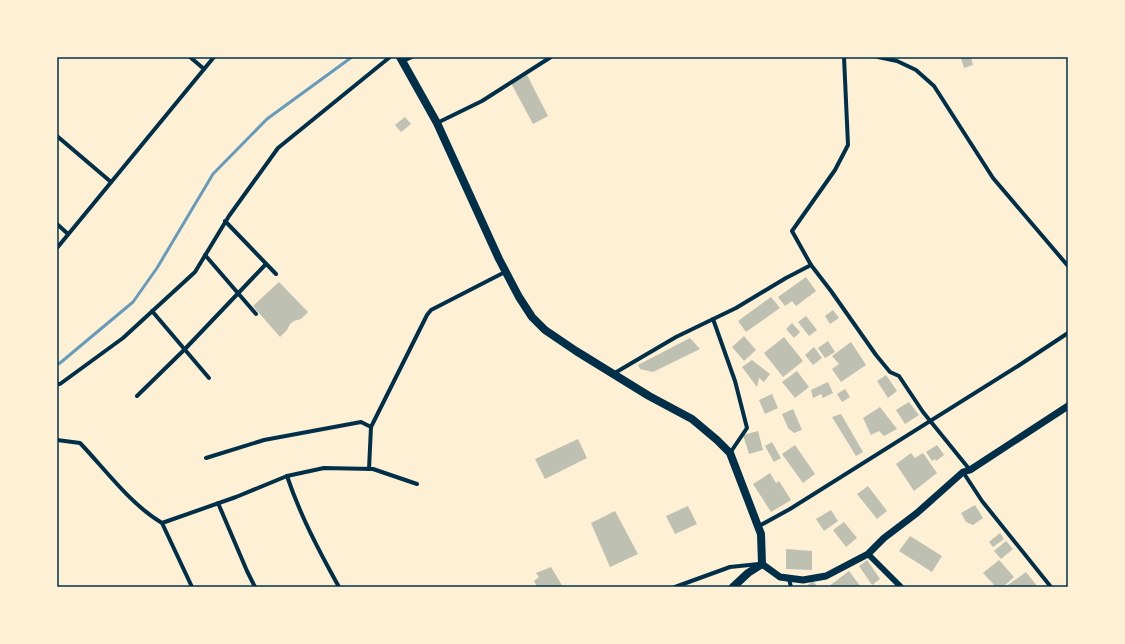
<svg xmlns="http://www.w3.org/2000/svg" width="1125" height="644" viewBox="0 0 1125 644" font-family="'Sofia Sans Condensed',sans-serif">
<rect width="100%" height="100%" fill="#fdf0d5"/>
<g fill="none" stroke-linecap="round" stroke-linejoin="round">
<polyline stroke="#669bbc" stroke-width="3" points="57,364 60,363 133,302 157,268 213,174 267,119 352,57"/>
</g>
<g fill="#bec0b2">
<polygon points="963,57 971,57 973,65 964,68 961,58"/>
<polygon points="527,75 548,116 533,124 511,83"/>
<polygon points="405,117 411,124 401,132 395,125"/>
<polygon points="806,277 816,291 796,306 792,301 785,306 778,297"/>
<polygon points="279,282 308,312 301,319 294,321 290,324 287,330 280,337 253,306"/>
<polygon points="771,297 780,308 746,332 738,321"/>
<polygon points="833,310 839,318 830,324 825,316"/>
<polygon points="806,316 817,330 809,336 798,322"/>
<polygon points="792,323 800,332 794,338 786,329"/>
<polygon points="744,336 756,350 744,361 732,347"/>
<polygon points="784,337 803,361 783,377 764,353"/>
<polygon points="690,338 700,349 653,372 640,369 638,365"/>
<polygon points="828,341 835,352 825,358 818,348"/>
<polygon points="851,342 866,365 841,382 832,369 839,364 832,356"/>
<polygon points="814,347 822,358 813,365 805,355"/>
<polygon points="752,360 770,374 764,382 759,378 757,387 742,367"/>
<polygon points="797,371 809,387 795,398 782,382"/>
<polygon points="886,375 897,391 888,398 877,381"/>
<polygon points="828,382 833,393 823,398 821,394 813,398 811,390"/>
<polygon points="845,389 850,397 842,402 837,394"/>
<polygon points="772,394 778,408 765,414 759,400"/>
<polygon points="909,402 919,415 905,424 896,410"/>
<polygon points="880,407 897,429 884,436 879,431 871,435 863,418"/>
<polygon points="793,409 802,430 794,433 788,428 782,414"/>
<polygon points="841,414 863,452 856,456 832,417"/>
<polygon points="758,431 763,450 749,454 743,435"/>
<polygon points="578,439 587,458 545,479 535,459"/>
<polygon points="772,442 781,458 774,462 765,446"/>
<polygon points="795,445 815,474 803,483 782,454"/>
<polygon points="937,445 944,455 936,461 935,459 932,461 926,452"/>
<polygon points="911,453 915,458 923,453 937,473 914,491 896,464"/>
<polygon points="770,473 776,483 779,481 791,500 771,512 753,484"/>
<polygon points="868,486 887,511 877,519 857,494"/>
<polygon points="975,505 983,518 973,525 966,522 961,513"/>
<polygon points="688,506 697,524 675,534 666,516"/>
<polygon points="831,510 838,521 824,531 816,519"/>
<polygon points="615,511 638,554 610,567 591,523"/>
<polygon points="844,522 857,538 846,547 833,530"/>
<polygon points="1000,533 1004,539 993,547 989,542"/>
<polygon points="910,536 942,556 932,572 899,551"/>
<polygon points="1006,541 1013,549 1001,559 994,551"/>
<polygon points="786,549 812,551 812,570 786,569"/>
<polygon points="867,560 880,579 872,585 859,566"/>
<polygon points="999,560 1014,577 1003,587 996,587 983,573"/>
<polygon points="551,567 563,587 537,587 534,581 539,577 536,573"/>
<polygon points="849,571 861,587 828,587"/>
<polygon points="1026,572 1037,586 1036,587 1005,587"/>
<polygon points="813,581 818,587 805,587"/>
</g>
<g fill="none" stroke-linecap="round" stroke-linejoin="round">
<g stroke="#003049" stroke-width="4">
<polyline points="190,57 204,69"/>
<polyline points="844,57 848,145 835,170 792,231 811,265 831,291 876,355 890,372 899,376 923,412 970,470"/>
<polyline points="878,57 897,61 916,70 934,86 993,178 1068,266"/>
<polyline points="403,61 412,57"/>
<polyline points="437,123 482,101 551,57"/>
<polyline points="57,136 111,182"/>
<polyline points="225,221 276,274"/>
<polyline points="57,224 68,234"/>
<polyline points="57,248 214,57"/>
<polyline points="205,255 256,314"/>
<polyline points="152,311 209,378"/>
<polyline points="713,319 735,381 747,428 730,453"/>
<polyline points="613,374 676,337 736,308 786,278 811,265"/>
<polyline points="57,384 60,384 123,338 195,272 229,216 278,148 390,57"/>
<polyline points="137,396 185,349 266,264"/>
<polyline points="371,427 427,315 431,310 505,272"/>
<path d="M57 440 80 443C105 469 130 504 162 523"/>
<polyline points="206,458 264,440 361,422 371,427 369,469"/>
<polyline points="963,472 982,501 1051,587"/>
<path d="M287 476C300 515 319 551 339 587"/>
<polyline points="218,503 247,571 255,587"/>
<polyline points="759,526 790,509 1018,366 1068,333"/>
<polyline points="789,579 791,587"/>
<polyline points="192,587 162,523 236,497 287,476 324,468 373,469 417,484"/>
<polyline points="675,587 730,567 759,564"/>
</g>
<polyline stroke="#003049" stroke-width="6" points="868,554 901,587"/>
<polyline stroke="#003049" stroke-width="7" points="762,564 780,577 803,580 826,576 868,554 884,538 917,513 963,472 970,470 1068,406"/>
<polyline stroke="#003049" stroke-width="8" points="400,57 437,123 499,259 519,297 532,317 545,330 576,351 649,396 692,419 717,440 730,453 761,534 762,564 748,573 733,587"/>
</g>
<rect width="1125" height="644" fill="none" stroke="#fdf0d5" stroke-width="116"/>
<rect x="58" y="58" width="1009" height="528" fill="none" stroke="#003049" stroke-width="1.5"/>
</svg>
